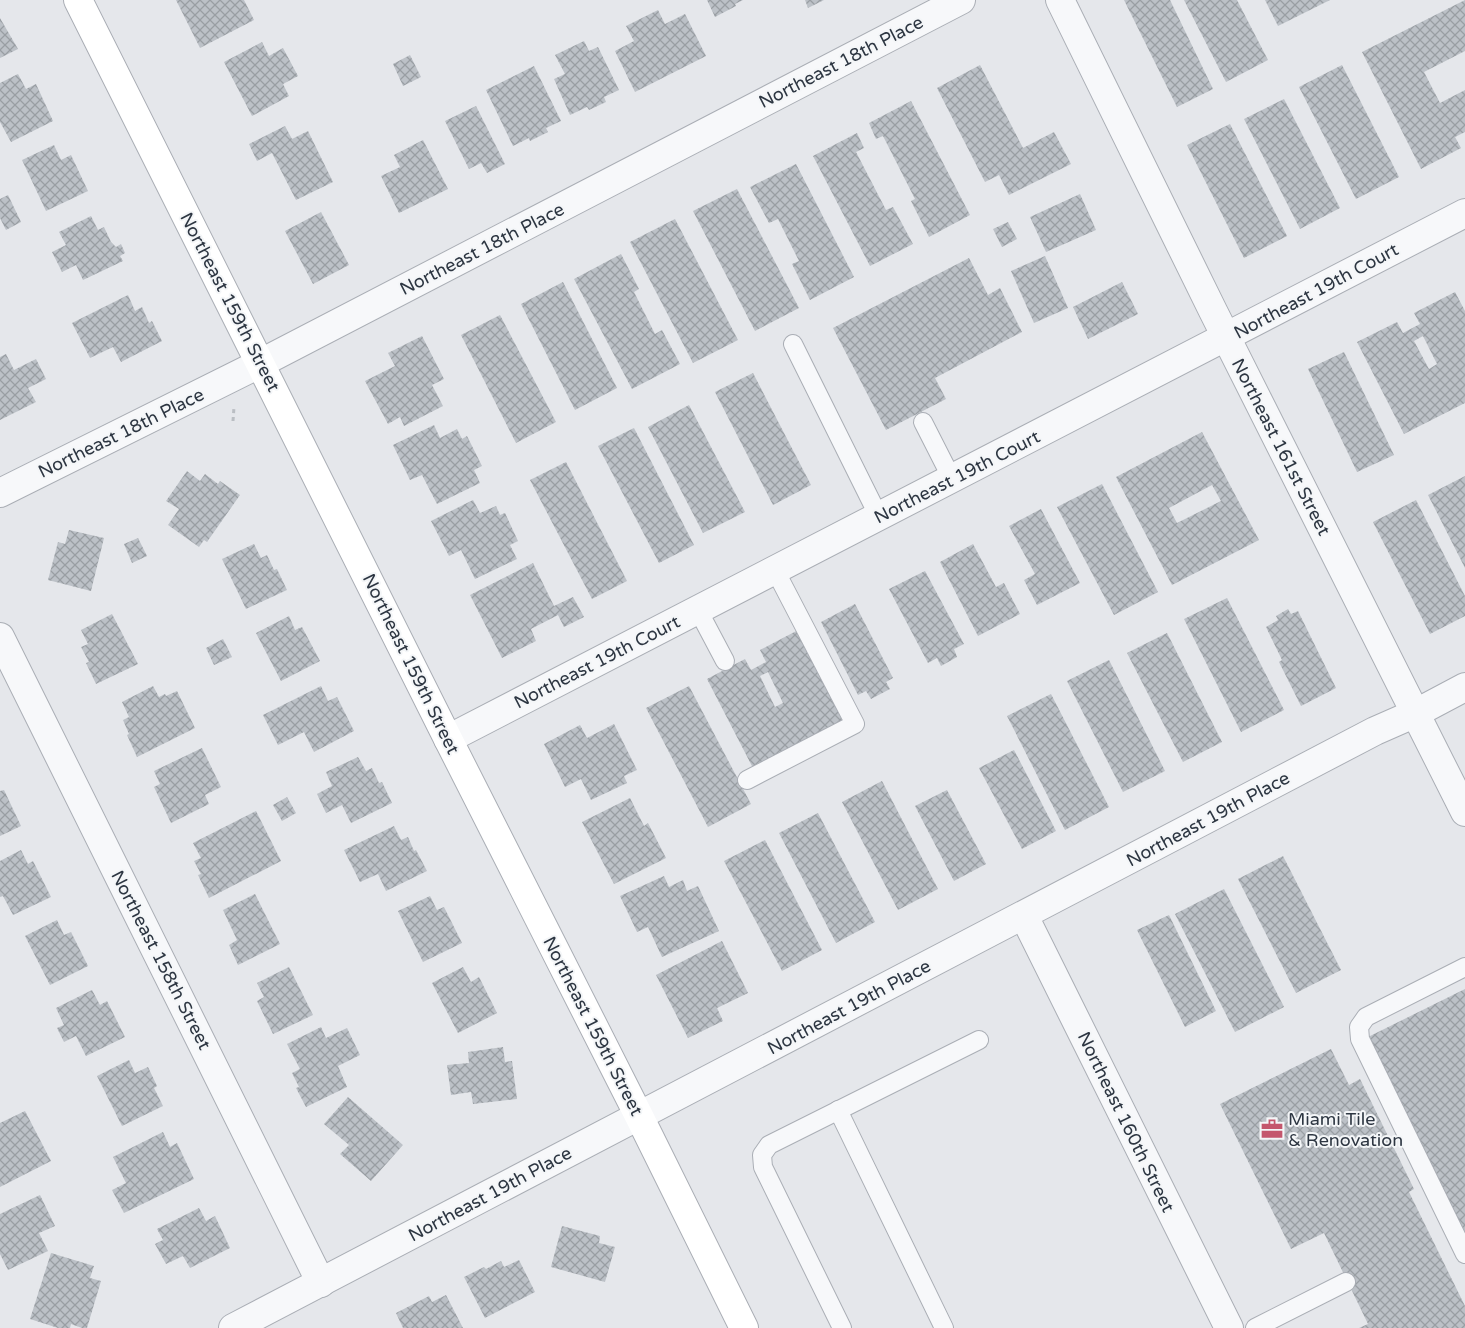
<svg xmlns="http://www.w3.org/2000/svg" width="1465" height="1328" viewBox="0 0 1465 1328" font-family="'Varela Round',sans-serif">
<defs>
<pattern id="building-cross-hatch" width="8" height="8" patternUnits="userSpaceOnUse" patternTransform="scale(1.25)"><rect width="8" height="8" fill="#bcc1c7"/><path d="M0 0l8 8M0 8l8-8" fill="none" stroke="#999ea3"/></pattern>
</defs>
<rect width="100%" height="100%" fill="#e5e7eb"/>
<g fill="url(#building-cross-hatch)" fill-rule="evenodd">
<polygon points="176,0 244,0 254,20 200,48"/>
<polygon points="707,0 743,0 735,4 736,6 715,17"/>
<polygon points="805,0 824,0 808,8"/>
<polygon points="1124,0 1170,0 1213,89 1177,107"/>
<polygon points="1184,0 1237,0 1268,60 1226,82"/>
<polygon points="1265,0 1330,0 1278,26"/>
<polygon points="1465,0 1465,51 1424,72 1440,103 1465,90 1465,132 1455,137 1461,148 1421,169 1362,52"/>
<polygon points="658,10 665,24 685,14 706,56 635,92 615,51 634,41 626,26"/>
<polygon points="0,18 18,49 0,58"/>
<polygon points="584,41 589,51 598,47 619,90 604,97 606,102 589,110 587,107 570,115 554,79 565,74 555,55"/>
<polygon points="262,42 269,56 283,48 298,76 283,84 289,96 252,116 224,62"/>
<polygon points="410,55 421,77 403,86 393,64"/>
<polygon points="980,65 1023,148 1054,132 1071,164 1009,195 999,175 985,182 937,88"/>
<polygon points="1342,65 1399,177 1356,199 1299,87"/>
<polygon points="534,66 561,121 546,128 548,132 530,141 529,138 513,146 486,90"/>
<polygon points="18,74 26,89 36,84 53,121 11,142 0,122 0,83"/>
<polygon points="1284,99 1340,208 1300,229 1244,119"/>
<polygon points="911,101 970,215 929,237 911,201 915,199 883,136 876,139 869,123"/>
<polygon points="476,106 505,164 487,173 481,163 469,169 445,121"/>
<polygon points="1230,124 1287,236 1244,258 1187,145"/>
<polygon points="285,126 292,139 308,131 333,182 296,200 272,153 257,161 249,144"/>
<polygon points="857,133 864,148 856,152 886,210 893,207 913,244 870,266 813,156"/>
<polygon points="423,140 448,189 399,213 381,176 400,167 394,155"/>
<polygon points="54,145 61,160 71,155 88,191 46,211 22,160"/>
<polygon points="796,164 854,277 810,300 792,264 799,261 778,219 769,223 750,187"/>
<polygon points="737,189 799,308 755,331 693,211"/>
<polygon points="1080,194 1096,230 1046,252 1030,217"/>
<polygon points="8,195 21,222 6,230 0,218 0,199"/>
<polygon points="321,212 349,265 313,284 285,231"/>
<polygon points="91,216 98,230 104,227 111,242 116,247 121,244 125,253 120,256 123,261 83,280 76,265 62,272 52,252 66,245 59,232"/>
<polygon points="675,219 738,340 693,363 630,242"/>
<polygon points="1008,222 1017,239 1002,247 993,229"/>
<polygon points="621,254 639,289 634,292 655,334 662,330 680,364 632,389 574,279"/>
<polygon points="1045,256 1068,308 1034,323 1011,271"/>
<polygon points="969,258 988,295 1000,288 1022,332 935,378 946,399 886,430 833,328"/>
<polygon points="563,282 617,388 575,410 521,304"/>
<polygon points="1122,282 1138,314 1088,339 1073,307"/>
<path d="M1455 292 1465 311V403L1404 434 1357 342 1397 322 1403 333 1420 324 1414 313ZM1423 336 1437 364 1429 369 1414 341Z"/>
<polygon points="128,295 135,311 142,307 149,323 152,321 162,341 121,362 113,347 90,358 72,323"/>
<polygon points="500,315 556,422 516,443 461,335"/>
<polygon points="422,336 444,379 432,385 443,406 404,426 400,417 388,424 365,381 395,366 388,353"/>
<polygon points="1344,352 1394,455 1357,472 1308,369"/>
<polygon points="6,354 14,370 36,359 46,379 28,388 36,402 0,420 0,357"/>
<polygon points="753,373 811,485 773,505 715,392"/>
<polygon points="689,405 745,512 703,533 648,427"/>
<polygon points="434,425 440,438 457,429 462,439 467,436 482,466 474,470 480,483 437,504 422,475 410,480 393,445"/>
<polygon points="634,428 694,545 659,563 598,446"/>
<path d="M1202 432 1259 540 1172 585 1116 477ZM1212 485 1221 501 1177 523 1169 508Z"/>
<polygon points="566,462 627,581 592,599 530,480"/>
<polygon points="187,471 200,481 205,474 218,484 220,481 240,495 207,542 204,540 199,547 168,525 179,509 166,501"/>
<polygon points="1465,476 1465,568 1428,495"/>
<polygon points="1102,484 1158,592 1114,615 1057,507"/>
<polygon points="473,500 480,513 496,506 500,515 505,513 518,541 510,545 517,559 475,579 461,550 449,556 431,521"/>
<polygon points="1416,500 1465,596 1465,616 1430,634 1373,522"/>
<polygon points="1041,509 1080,583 1037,605 1024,580 1035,574 1009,526"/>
<polygon points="69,530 104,538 91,591 48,580 58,542 65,544"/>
<polygon points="138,538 147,556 132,563 124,544"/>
<polygon points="254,544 261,558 267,555 274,570 277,569 287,590 246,609 222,559"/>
<polygon points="973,544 996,587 1004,583 1020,614 978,636 940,562"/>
<polygon points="533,563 554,606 573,597 584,617 564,627 558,615 531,629 536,641 502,658 470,595"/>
<polygon points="925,571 964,644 954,649 957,657 941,666 937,658 928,663 889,589"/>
<polygon points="1227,598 1284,710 1241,732 1184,619"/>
<polygon points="855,604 893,678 886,682 890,689 871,699 866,691 858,695 821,622"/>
<polygon points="1288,609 1291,614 1298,611 1336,688 1301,706 1279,662 1282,660 1266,627 1278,620 1276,616"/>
<polygon points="112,614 138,664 96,684 86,663 89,662 81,647 88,644 81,630"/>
<polygon points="289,616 295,630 302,627 320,661 281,681 256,633"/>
<path d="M802 628 849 720 754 770 707 679 745 659 751 670 766 662 760 650ZM768 672 783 703 775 707 760 676Z"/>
<polygon points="1167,633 1222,742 1183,762 1127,653"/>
<polygon points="223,639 232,657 214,665 206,648"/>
<polygon points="1109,660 1165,771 1123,792 1067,681"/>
<polygon points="153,686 159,697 165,694 166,696 177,691 195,728 137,757 127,735 129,734 123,720 129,717 122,702"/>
<polygon points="321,686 328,701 337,697 354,731 314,752 304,732 278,745 263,715"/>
<polygon points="689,686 751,804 708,827 646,708"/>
<polygon points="1051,694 1109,807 1065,830 1007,716"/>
<polygon points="614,724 637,770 624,776 627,783 591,800 581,779 565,787 544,744 580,725 587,738"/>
<polygon points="202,748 221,787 205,795 209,804 171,823 154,787 160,784 154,771"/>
<polygon points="1014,750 1056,831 1022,849 979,768"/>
<polygon points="358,757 366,771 372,768 379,783 382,782 392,803 351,823 342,805 326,813 317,794 332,786 326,772"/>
<polygon points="882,781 938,889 898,910 842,802"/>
<polygon points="4,790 21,826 0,836 0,791"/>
<polygon points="947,790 986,864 954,881 915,806"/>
<polygon points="287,797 296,813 282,821 273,805"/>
<polygon points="630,798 644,826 648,823 666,858 614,884 582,822"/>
<polygon points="256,811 281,861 209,898 198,875 201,874 194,861 201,858 193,843"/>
<polygon points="818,813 875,922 836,943 779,833"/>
<polygon points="394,826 401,840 408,837 414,851 416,850 427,871 386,891 378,874 360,882 344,850"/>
<polygon points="765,840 822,950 782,971 724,861"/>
<polygon points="21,850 28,864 33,861 51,897 13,915 3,896 0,897 0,861"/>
<polygon points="1283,856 1341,970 1296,993 1238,879"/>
<polygon points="664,876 669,887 683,880 687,891 698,886 719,931 662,957 648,927 637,932 620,896"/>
<polygon points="1224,889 1284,1007 1235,1032 1175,914"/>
<polygon points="255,894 280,944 238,965 229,945 237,940 223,910"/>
<polygon points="430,896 437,910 444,907 462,943 423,962 398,911"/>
<polygon points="1169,915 1216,1011 1185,1027 1137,930"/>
<polygon points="57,920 64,935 71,932 88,966 50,985 25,936"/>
<polygon points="722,941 748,993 717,1008 723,1021 688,1038 656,975"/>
<polygon points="289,967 313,1015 273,1034 257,1001 264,997 257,983"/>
<polygon points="463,967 471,982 479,977 497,1013 458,1033 432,983"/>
<polygon points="1465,989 1465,1234 1368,1037"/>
<polygon points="92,990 100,1005 107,1001 125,1037 86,1056 76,1036 64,1042 57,1028 64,1025 56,1008"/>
<polygon points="321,1027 326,1038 347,1028 360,1055 338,1066 347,1087 306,1107 296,1088 299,1087 292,1073 300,1069 287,1044"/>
<polygon points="503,1047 505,1062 512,1061 517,1099 473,1104 471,1092 451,1095 447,1065 469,1063 468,1052"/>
<polygon points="1331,1049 1349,1085 1360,1079 1414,1189 1409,1192 1465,1306 1465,1328 1359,1328 1368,1324 1324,1233 1291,1249 1220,1104"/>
<polygon points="129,1060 135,1073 148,1067 157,1086 154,1088 163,1106 122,1126 97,1076"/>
<polygon points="348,1097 403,1145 371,1181 340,1154 349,1145 324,1124"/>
<polygon points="25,1111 51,1161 0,1187 0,1123"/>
<polygon points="163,1132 170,1147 177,1143 194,1179 124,1213 112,1190 126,1183 113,1157"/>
<polygon points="40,1195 55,1226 39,1233 48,1251 8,1270 0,1254 0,1214"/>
<polygon points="199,1208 206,1221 215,1216 230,1248 190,1268 183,1256 166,1264 155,1244 163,1240 157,1229"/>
<polygon points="562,1226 600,1236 599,1243 615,1247 605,1282 551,1267"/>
<polygon points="51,1253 94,1266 90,1278 101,1281 87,1328 82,1328 71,1324 70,1328 58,1328 30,1319"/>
<polygon points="519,1260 535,1292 485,1318 464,1277 484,1267 486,1269 501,1261 504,1267"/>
<polygon points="446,1295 463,1328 403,1328 396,1313 429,1296 432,1302"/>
</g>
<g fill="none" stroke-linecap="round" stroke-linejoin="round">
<g stroke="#aaaeb5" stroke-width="20">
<g id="lane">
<polyline points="793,344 879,517"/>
<polyline points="923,422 952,479"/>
<polyline points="698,610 725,661"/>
<polyline points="747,780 855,724 775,570"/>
<polyline points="1465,967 1366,1017 1359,1027 1360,1039 1465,1254"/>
<polyline points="838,1110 944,1328"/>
<polyline points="842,1328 763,1167 762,1155 769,1145 979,1040"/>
<polyline points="1255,1328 1346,1282"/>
</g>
</g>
<g stroke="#aaaeb5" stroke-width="30">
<g id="street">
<polyline points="1060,0 1213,311 1465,812"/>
<polyline points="0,493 261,363 961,0"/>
<polyline points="0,637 321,1283"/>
<polyline points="448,739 1465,213"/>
<polyline points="1024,916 1229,1328"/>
<polyline points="233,1328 1375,731 1416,713 1465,687"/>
</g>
</g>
<g stroke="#aaaeb5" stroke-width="30">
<polyline id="secondary" points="78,0 448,739 639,1116 744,1328"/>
</g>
<polyline stroke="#babec3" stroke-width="3" stroke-dasharray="4 4" stroke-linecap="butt" points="233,421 234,407"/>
<use href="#lane" stroke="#f7f8fa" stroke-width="18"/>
<use href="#street" stroke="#f7f8fa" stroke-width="28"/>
<use href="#secondary" stroke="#fff" stroke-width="28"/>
</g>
<defs>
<g id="office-bare" transform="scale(1.725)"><path d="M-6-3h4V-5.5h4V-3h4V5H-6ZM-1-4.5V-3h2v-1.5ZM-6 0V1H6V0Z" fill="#c4566d" stroke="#f4f6f8" stroke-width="2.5" paint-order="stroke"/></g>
</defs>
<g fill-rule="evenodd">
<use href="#office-bare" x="1272" y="1129"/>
</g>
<g text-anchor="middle" stroke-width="4" stroke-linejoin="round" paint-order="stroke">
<g font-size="18" fill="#2d3642" stroke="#f4f6f8">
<text transform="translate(841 62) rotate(-27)" y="6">Northeast 18th Place</text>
<text transform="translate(482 249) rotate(-27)" y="6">Northeast 18th Place</text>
<text transform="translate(1316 291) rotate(-28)" y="6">Northeast 19th Court</text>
<text transform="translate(230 302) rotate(63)" y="6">Northeast 159th Street</text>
<text transform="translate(121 433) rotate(-26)" y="6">Northeast 18th Place</text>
<text transform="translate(1281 447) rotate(63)" y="6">Northeast 161st Street</text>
<text transform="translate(957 477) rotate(-27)" y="6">Northeast 19th Court</text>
<text transform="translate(597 662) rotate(-27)" y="6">Northeast 19th Court</text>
<text transform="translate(411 664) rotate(64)" y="6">Northeast 159th Street</text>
<text transform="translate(1208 819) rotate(-28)" y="6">Northeast 19th Place</text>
<text transform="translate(161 960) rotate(63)" y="6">Northeast 158th Street</text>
<text transform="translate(849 1007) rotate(-28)" y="6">Northeast 19th Place</text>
<text transform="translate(593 1026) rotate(63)" y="6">Northeast 159th Street</text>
<text transform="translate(1126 1122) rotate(64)" y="6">Northeast 160th Street</text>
<text transform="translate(490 1194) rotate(-28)" y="6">Northeast 19th Place</text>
</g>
<g font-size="18" fill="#2d3642" stroke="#f4f6f8" text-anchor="start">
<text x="1288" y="1125">Miami Tile<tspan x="1288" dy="21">&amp; Renovation</tspan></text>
</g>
</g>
</svg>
